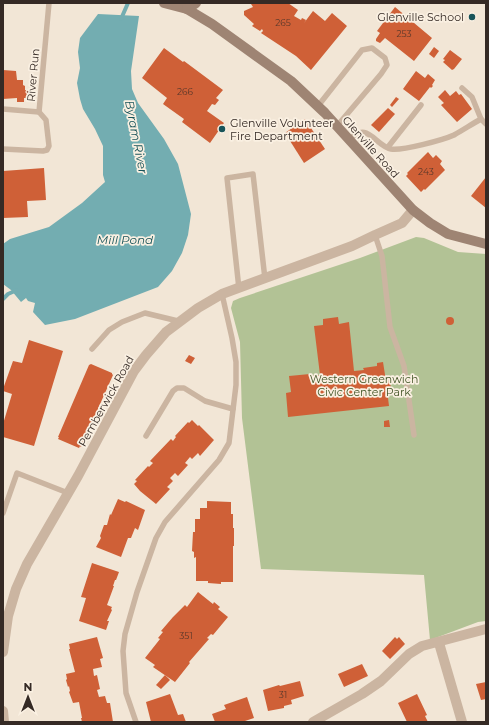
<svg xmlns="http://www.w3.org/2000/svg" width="489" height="725" viewBox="0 0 489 725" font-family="Montserrat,sans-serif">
<rect width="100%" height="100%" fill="#f2e6d6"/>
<polygon fill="#b2c295" points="416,237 424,238 458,252 486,254 486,621 478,622 430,640 424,575 261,569 242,418 240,342 231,308 233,301 240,298 360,258"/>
<polygon fill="#73adb1" points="98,14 139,16 131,71 132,89 138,103 164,139 178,164 191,214 188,235 182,253 172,271 158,287 75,319 45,325 33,312 35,303 28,301 26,298 21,302 11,290 3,284 3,244 10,239 49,227 82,203 105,182 103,175 103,146 95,129 83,109 80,99 77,83 80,68 78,52 80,38"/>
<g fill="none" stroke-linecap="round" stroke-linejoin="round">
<g stroke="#73adb1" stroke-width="4">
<polyline points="121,19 128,3"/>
<polyline points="3,299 8,294 17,290"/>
</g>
</g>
<g fill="#cf6037">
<polygon points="253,3 288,3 298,10 294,16 301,20 302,18 306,20 304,23 313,11 325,21 332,13 347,26 311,70 296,56 261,33 263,31 262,29 260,31 252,26 254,24 244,15 244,11 253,7 251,4"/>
<polygon points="395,7 432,38 414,61 385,38 380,43 376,41 376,39 380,33 377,31"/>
<polygon points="434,47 439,51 434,58 429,54"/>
<polygon points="164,48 183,62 184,61 223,90 216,98 219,100 215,105 212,104 207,111 224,123 210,143 182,122 184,119 163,104 167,98 142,78"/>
<polygon points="450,50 462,59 454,69 452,70 443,62 445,60 443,59"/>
<polygon points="3,70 16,71 17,80 23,80 23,85 25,86 25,90 28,90 27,98 24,98 24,102 17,102 17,98 3,99"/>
<polygon points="416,71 425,78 428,74 435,80 432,85 433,86 431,88 430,87 419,101 403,89"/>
<polygon points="445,90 450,96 456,91 459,95 461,94 472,109 457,122 441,105 444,103 438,97"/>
<polygon points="396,97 399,99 392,107 390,105"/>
<polygon points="388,108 395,114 379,132 371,125"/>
<polygon points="305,119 325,149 304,163 285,133"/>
<polygon points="428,152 433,158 436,155 442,161 440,164 445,170 425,190 424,189 421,192 406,176 408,174 407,173"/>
<polygon points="44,168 46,200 27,201 28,217 3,218 3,171"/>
<polygon points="486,177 486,208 471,196"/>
<circle cx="450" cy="321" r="4"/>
<polygon points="338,317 339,324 349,322 354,371 364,370 363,368 377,366 377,363 383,362 386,381 390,380 391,390 387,390 389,406 288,417 286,393 291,392 289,376 310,374 310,376 320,375 314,326 323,325 323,319"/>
<polygon points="29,340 63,351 34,446 3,437 3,424 12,394 3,391 3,389 13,361 22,363"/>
<polygon points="189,355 195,358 191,364 185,361"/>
<polygon points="91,364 112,373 112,374 113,375 81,447 80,446 79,448 58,439 59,437 58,437 89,365"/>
<polygon points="192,420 198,426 199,425 214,440 200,456 198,453 192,459 190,457 185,463 188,465 178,476 175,473 170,478 173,481 167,487 170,489 156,504 140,491 134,484 137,481 135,480 148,466 149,467 153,463 150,461 171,439 173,441 176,437 175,436 188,422 189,423"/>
<polygon points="389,420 390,427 384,427 384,421"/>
<polygon points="118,499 125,502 126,501 145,510 138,530 135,528 131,538 128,538 121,557 96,547 101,538 100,536 104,525 107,525 110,514 111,515"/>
<polygon points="207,501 231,502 231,514 233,514 233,528 234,528 234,546 233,546 233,582 221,582 221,584 208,583 208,581 196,581 196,557 194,558 194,552 192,551 193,532 195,532 195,519 200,519 200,508 207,508"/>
<polygon points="92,563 119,572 116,580 115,580 113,586 114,586 107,605 112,607 111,609 112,610 107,621 109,621 106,630 79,621 86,598 81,597"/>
<polygon points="198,592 213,604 214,602 220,607 218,609 228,617 213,635 211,634 207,638 209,639 189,662 190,663 175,682 153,667 155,665 145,658 160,639 158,638 163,632 161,631 173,617 185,605 187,607"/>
<polygon points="97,637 103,658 100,659 102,667 93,669 94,676 97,675 100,689 97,690 99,697 105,696 107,703 110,703 113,722 82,722 81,718 82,718 79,702 73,703 69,692 70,691 69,686 68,687 66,680 67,679 66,674 75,672 69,649 70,649 69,644"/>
<polygon points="395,637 397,639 399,637 405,644 390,659 382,651"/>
<polygon points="362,664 368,676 344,687 338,674"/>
<polygon points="165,675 170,680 161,689 156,685"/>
<polygon points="300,681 304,696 291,700 292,704 284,706 284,708 268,711 263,690 279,685 280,686"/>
<polygon points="486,682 486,699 481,700 476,684"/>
<polygon points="170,694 178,715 183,714 186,722 151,722 146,702"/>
<polygon points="417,694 427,715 425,716 428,722 407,722 398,703"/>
<polygon points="247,697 254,718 242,722 215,722 212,714 226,709 224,705"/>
</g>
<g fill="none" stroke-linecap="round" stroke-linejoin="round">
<g stroke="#cbb5a1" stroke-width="5.5">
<polyline points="318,106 362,50 372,48 385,58 387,65 381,74 337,126"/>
<polyline points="3,109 39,112 49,3"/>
<polyline points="481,119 486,124"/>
<path d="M349 140C368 120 374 145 391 149 402 151 443 140 454 135 463 130 472 124 481 119L472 97 462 88"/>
<polyline points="388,147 421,105"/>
<polyline points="3,149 43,151 47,150 49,146 46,120 39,112"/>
<polyline points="375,235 382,256 390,327 404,366 414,435"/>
<polyline points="239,289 227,178 253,174 265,279"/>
<polyline points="92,349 109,330 122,322 145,313 178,321"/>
<polyline points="146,436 173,391 177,388 184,388 205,401 233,409"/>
<polyline points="3,513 17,473 68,493"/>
<polyline points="136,722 126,693 123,651 125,634 137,592 156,538 165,522 219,460 229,443 236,385 236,362 232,338 222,294"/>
</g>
<g stroke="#cbb5a1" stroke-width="10">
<polyline points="439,643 462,722"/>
<polyline points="3,652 8,616 16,589 27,564 78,476 134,371 146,355 166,332 198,308 222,294 352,246 375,235 402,223 413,210"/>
<polyline points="3,711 4,722"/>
<polyline points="313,722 362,694 381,681 409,654 422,646 486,629"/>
</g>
<g stroke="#9e8473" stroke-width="10">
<polyline points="164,3 187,9 212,24 291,81 325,113 413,210 430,223 448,234 486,244"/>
<polyline points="187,9 196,3"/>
</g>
</g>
<g fill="#185359" stroke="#faf0e2" stroke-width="1.5">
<circle cx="472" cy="17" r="4"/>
<circle cx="222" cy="129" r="4"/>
</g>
<g text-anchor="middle" stroke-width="3.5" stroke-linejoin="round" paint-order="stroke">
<g font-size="9" fill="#5c382a">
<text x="283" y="26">265</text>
<text x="404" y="37">253</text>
<text x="185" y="95">266</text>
<text x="426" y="175">243</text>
<text x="186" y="639">351</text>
<text x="283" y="698">31</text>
</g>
<g font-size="11" fill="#352a25" stroke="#faf0e2" text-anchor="end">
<text x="464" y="21">Glenville School</text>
<text x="230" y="127" text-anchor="start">Glenville Volunteer<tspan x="230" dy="13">Fire Department</tspan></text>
</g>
<g font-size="11" fill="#352a25" stroke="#faf0e2">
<text transform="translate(33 75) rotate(-85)" y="4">River Run</text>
<text transform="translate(371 147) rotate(48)" y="4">Glenville Road</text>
<text transform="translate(106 401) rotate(-61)" y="4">Pemberwick Road</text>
</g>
<g font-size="11" fill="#435527" stroke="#faf0e2">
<text x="364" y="383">Western Greenwich<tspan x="364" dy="13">Civic Center Park</tspan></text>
</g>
<g font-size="12" font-style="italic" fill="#185359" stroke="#faf0e2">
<text transform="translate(136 137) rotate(79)" y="4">Byram River</text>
<text x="125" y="244">Mill Pond</text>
</g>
</g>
<rect width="489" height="725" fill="none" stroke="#352a25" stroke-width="8"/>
<g transform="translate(28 697)" stroke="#faf0e2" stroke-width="3" paint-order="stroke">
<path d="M0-3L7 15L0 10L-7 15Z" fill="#352a25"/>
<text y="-6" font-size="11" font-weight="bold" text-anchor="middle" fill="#352a25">N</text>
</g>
</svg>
